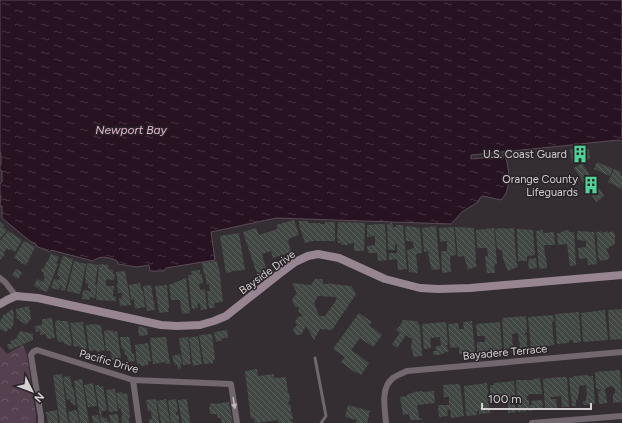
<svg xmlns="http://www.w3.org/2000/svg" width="622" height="423" viewBox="0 0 622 423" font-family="Figtree,sans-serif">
<defs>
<pattern id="forest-crowns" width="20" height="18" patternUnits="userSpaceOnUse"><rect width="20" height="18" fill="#55404f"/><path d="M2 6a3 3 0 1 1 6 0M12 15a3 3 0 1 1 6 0" fill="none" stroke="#6d5b67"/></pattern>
<pattern id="water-ripples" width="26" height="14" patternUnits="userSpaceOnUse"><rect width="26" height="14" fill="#271222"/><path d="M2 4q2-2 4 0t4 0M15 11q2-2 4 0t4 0" fill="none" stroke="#453341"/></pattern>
<pattern id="building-back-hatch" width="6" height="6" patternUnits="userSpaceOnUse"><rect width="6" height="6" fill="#414844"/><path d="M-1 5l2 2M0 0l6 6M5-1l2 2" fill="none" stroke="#5c615e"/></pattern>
</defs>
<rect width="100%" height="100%" fill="#342e32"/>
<polygon fill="url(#forest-crowns)" points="23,345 27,355 36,415 36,423 0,423 0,346 7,354"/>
<path fill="url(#water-ripples)" stroke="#5b4b57" d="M0 0H622V142L619 140 589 143 562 146 471 155V159L505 156C509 166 511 185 505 195 504 197 502 198 501 200L483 196 480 198 478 202 462 212 451 224 276 218 211 232 215 260 166 268 164 271H150L149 265 137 267 118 264 117 261C110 257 100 255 93 261L51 250 50 252 36 246 37 245 31 242 2 218V206H0C0 202 1 200 1 196L0 195V184L2 182V171L0 170V165L1 164V153L0 152Z"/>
<g fill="url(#building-back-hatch)" fill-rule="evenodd">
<polygon points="582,148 583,150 589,149 590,159 584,160 584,162 572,163 570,149"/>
<polygon points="597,162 613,169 610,176 594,169"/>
<polygon points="582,163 604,196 596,202 574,168"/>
<polygon points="614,169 621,172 620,175 622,176 622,189 608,182"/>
<polygon points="294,220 299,235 290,238 288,241 291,252 273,258 271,251 262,254 266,268 263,269 264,272 257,274 243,232 256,228 259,235 278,229 276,225"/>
<polygon points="299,221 308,221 308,223 320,223 320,224 325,224 325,222 335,222 335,241 312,241 305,243 299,225"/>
<polygon points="0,222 4,226 3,227 7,230 0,239"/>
<polygon points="338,222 365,223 364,251 354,251 354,243 348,244 347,245 341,245 341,243 338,243 338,238 337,238"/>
<polygon points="392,223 393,227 396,227 396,225 403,225 407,269 398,270 397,259 389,260 389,253 397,253 397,244 395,244 395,250 388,250 387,224"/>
<polygon points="379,224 385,224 387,260 378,261 377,253 368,253 367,246 375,245 375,236 367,237 367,225"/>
<polygon points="408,226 420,228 422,253 416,254 418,273 409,272 407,250 414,248 413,242 411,242 410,241 406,241 405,227"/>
<polygon points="436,226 440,269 432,270 429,259 428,251 424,252 422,228"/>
<polygon points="454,227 456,255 450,256 451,272 442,273 441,251 447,251 447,241 440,242 439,228"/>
<polygon points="455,227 474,228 476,261 475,261 477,266 468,270 464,256 458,257"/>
<polygon points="494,228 497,264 494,265 495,273 487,273 485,256 488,256 487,248 477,248 476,230"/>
<polygon points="504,228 505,229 514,228 516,257 517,260 516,261 518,267 508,271 503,259 502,250 499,250 498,248 497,248 495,229"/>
<polygon points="517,229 533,230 535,255 527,256 527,261 518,261"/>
<polygon points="543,230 543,233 554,232 555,245 544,245 545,257 546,257 547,268 539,269 536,231"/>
<polygon points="566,230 569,231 569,232 574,232 576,265 570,266 567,244 558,245 557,233 561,233 561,232"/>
<polygon points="8,231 22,240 15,252 10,249 9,250 7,249 8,248 7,248 3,253 5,254 0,260 0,241"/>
<polygon points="577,231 594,232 597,264 588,265 587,258 579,259 578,248 586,247 586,241 577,240"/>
<polygon points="601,231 602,233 608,231 608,233 613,231 615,235 615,244 609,247 610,248 606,249 610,258 604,261 603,260 600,261 598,256 597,236 595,233"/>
<polygon points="239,233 245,270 232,271 232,272 226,273 220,236"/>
<polygon points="24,241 35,247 26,265 23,263 23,264 20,263 21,262 14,258"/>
<polygon points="51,254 59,257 56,263 58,264 47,292 39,289 41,285 40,285 39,288 34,286 37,279 43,282 45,277 43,276 44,273 41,271 42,269 44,268 47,261 48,261"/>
<polygon points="63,256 73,259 65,291 61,290 62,286 60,286 59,290 51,288 54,279 59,280 60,276 57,276 58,272 58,271"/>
<polygon points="536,258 537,268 529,269 528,261 529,261 529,259"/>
<polygon points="74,261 86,264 80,294 67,291"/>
<polygon points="217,261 218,267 219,267 223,302 214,303 215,308 209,308 207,291 210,291 209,284 207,285 205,274 204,274 202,263"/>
<polygon points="87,263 98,265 96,278 95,285 97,285 95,298 90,297 89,300 82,299 83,290 90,291 91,289 88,288 88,284 85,283 86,279 85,278"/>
<polygon points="99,264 109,265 108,269 113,270 113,274 115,274 114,280 106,279 106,286 114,286 113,296 116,297 116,301 96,300"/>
<polygon points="16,269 17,269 22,273 18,279 12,275"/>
<polygon points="200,270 200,274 202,274 203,283 199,284 200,290 205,289 207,309 201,310 200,303 197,304 198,308 192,309 188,275 192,275 191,271"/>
<polygon points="125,271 131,305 120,306 119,298 122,298 122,293 118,293 117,283 118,283 116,272"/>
<polygon points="186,278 190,313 182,314 180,300 171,300 169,285"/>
<path d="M315 279H322L324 284H327L330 283 332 284 351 286 356 294 332 330 320 329 314 340 306 326 301 335H296L293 330 297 325 295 322 298 317 303 316 302 314 300 313 298 310 299 308 298 307H295L292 300 297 293 292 283 311 285ZM318 296 335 297 337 299 325 316H319L314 303Z"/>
<polygon points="140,283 142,291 143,291 145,307 135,309 134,299 131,300 129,285"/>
<polygon points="151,285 155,310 147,311 143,286"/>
<polygon points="167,285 169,308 168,308 169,312 159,313 155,286"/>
<polygon points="29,306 31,319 26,325 19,320 21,318 17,319 16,309"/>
<polygon points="13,309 14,317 13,320 14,320 13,322 14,323 11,329 9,328 6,332 0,329 0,322 4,314 5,315 8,312"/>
<polygon points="622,309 622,339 610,340 608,310"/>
<polygon points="605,310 608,340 583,342 581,313"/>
<polygon points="579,312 581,342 573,343 573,340 569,340 569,343 557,344 555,314"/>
<polygon points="359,313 372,322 369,325 382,335 373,347 360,338 351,350 369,363 361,375 357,372 356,373 341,362 345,357 333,349"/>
<polygon points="553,315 554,322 552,322 554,345 531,348 528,317"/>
<polygon points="526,316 527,332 525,333 525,335 527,335 527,347 520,348 518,333 512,334 513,349 504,349 502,318"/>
<polygon points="52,318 55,338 47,339 46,334 40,335 40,331 36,332 35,326 42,325 42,320 43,319"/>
<polygon points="58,320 61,321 68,321 72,345 68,346 67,344 64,344 64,342 60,342 57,339 55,323 56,321"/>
<polygon points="402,320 417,321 420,326 422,356 414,357 411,348 412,340 413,340 406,335 397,348 392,344 400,333 396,330 402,323"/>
<polygon points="472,321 475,352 463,353 463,354 459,354 459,347 450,348 448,324 458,323 459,329 464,329 463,322"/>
<polygon points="83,322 87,349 80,350 79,346 74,347 70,323"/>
<polygon points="446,322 448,345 446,345 449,351 439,355 433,355 433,351 437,351 435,347 441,345 440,337 430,338 431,348 424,349 422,324"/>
<polygon points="500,322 502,350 493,351 493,350 477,352 477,342 485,342 485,336 477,336 476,324"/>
<polygon points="96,324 97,325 101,325 105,350 97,352 96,350 89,351 86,325"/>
<polygon points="138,326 147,328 148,335 139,336"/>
<polygon points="109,330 109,331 113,330 113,332 117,331 121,358 112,360 111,352 110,351 106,351 104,331"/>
<polygon points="227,330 228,338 222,338 222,340 216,342 214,332"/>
<polygon points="20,331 33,334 33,340 9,350 7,345 12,343 10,341 16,339"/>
<polygon points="212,334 215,359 213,361 213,364 211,363 204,364 199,335"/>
<polygon points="198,336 202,364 193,366 189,338"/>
<polygon points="120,337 129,337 130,341 132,354 134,354 135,361 128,362 127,355 125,355 124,349 122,349"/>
<polygon points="166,337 170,364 166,364 165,362 153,364 150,338"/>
<polygon points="188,337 191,364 183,365 179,338"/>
<polygon points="148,343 151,361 148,362 148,365 141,366 140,364 137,364 135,345"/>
<polygon points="180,354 182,364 180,364 181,368 178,369 177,365 175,365 172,356"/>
<polygon points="257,369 258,376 274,374 274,378 286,377 288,393 289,393 290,401 288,401 289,405 291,405 291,411 290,411 290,413 292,412 293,419 290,419 291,422 293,421 293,423 279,423 278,420 255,423 254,418 251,419 245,371"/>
<polygon points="620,370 622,402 613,403 613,394 615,394 615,389 612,386 608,387 605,389 607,403 599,404 598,391 600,391 601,390 600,389 599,390 596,388 595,372"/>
<polygon points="62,374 68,423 60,423 53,375"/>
<polygon points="588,375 588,376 593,376 595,404 584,405 583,401 586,401 586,396 587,396 586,385 579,386 579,394 578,394 578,399 576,400 576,406 572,406 569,378 574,377 574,376"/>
<polygon points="70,376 72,387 73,387 76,405 73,405 73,403 71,403 70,399 67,400 63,377"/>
<polygon points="560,377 567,377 569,407 562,407 561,396 551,397 551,399 556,399 557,408 545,408 543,379"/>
<polygon points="540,378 542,394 529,394 529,395 527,396 527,400 529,400 529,406 532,405 531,401 542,400 543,409 529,411 528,410 527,410 527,411 518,412 516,380 533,380 533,379"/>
<polygon points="82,379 89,423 80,423 74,381"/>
<polygon points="514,381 516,403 515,403 516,412 508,413 508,398 502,399 502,401 490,402 490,385 494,385 494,383"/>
<polygon points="93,383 97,406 88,407 84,385"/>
<polygon points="487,383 489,401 487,401 488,404 489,404 490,413 479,414 479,411 477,411 477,415 466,416 464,386"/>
<polygon points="460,384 464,416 451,418 450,410 447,410 448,416 439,417 438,405 449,405 449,397 444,397 443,385"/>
<polygon points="95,385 99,385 100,387 103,386 107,410 103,411 101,412 102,417 104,417 104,418 107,418 107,421 109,421 109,423 101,423"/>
<polygon points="115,389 118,411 109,412 106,390"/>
<polygon points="422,391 422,392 434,391 435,403 417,405 419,419 422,418 422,420 410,420 409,414 403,415 400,397 407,396 408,394 414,393 413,392"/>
<polygon points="122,392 122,394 127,393 130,417 129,418 129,423 122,423 121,417 122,417 121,408 119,409 116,393"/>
<polygon points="156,399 159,423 149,423 149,420 152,419 151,411 148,411 146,400"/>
<polygon points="166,399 170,422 161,423 157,401"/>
<polygon points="176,399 178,410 176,413 176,415 179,415 179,420 178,420 179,423 171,423 168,400"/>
<polygon points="187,399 190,423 182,423 178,400"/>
<polygon points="229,402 233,423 222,423 221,418 218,418 217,414 210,414 209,407 210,407 210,404 214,403 215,404"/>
<polygon points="348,405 370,411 367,423 356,423 357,420 345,417"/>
<polygon points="57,410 58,423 48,423 46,412"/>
<polygon points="76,410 77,411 79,423 70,423 68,412"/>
<polygon points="118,414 119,423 111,423 109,415"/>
<polygon points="98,415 100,423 93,423 92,416"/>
</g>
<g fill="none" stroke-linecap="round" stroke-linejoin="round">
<polyline stroke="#73676f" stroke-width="3" points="315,358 326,416 321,423"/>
<g stroke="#73676f" stroke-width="6">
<polyline points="0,278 5,282 16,296"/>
<polyline points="133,380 139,423"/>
<polyline points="41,423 41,417 31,355 33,352 37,350 133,380 231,384 237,423"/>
<path d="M386 423C385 409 380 388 393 378 397 375 403 373 407 371L622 352"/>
<polyline points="532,423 622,416"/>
</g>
<polyline stroke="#988592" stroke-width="8" points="0,304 7,300 16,296 38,298 161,325 177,326 200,325 214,321 226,316 279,274 295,262 308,256 318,254 339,258 385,279 420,288 438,289 470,288 622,275"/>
</g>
<defs><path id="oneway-solid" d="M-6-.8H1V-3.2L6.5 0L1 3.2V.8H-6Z"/></defs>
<use fill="#bcb6b9" href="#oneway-solid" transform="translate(234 403) rotate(81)"/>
<defs>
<g id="building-bare" transform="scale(1.38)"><path d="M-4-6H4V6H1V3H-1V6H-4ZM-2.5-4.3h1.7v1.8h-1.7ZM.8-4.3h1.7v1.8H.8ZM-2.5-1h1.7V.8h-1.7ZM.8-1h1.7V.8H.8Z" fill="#4ed399" stroke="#2a2428" stroke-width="2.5" paint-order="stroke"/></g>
</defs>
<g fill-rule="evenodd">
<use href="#building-bare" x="580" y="154"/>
<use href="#building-bare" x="591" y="185"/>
</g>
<g text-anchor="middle" stroke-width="3" stroke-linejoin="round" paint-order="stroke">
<g font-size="11" fill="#d4d0d2" stroke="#2a2428" text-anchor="end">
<text x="567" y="158">U.S. Coast Guard</text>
<text x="578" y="183">Orange County<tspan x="578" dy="13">Lifeguards</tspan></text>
</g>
<g font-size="11" fill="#d4d0d2" stroke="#2a2428">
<text transform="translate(267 272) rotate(-36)" y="4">Bayside Drive</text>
<text transform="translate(505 352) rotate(-5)" y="4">Bayadere Terrace</text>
<text transform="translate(109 361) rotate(16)" y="4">Pacific Drive</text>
</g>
<g font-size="12" font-style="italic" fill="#e7b5d8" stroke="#2a2428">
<text x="131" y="134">Newport Bay</text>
</g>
</g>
<g transform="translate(32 391) rotate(132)" stroke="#2a2428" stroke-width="3" paint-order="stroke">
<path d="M0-3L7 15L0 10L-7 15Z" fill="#d4d0d2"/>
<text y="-6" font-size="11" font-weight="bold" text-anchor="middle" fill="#d4d0d2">N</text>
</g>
<path d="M482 403v6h109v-6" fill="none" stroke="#d4d0d2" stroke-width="2"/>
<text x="488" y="403" font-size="12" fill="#d4d0d2" stroke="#2a2428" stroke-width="3" paint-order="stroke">100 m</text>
</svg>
